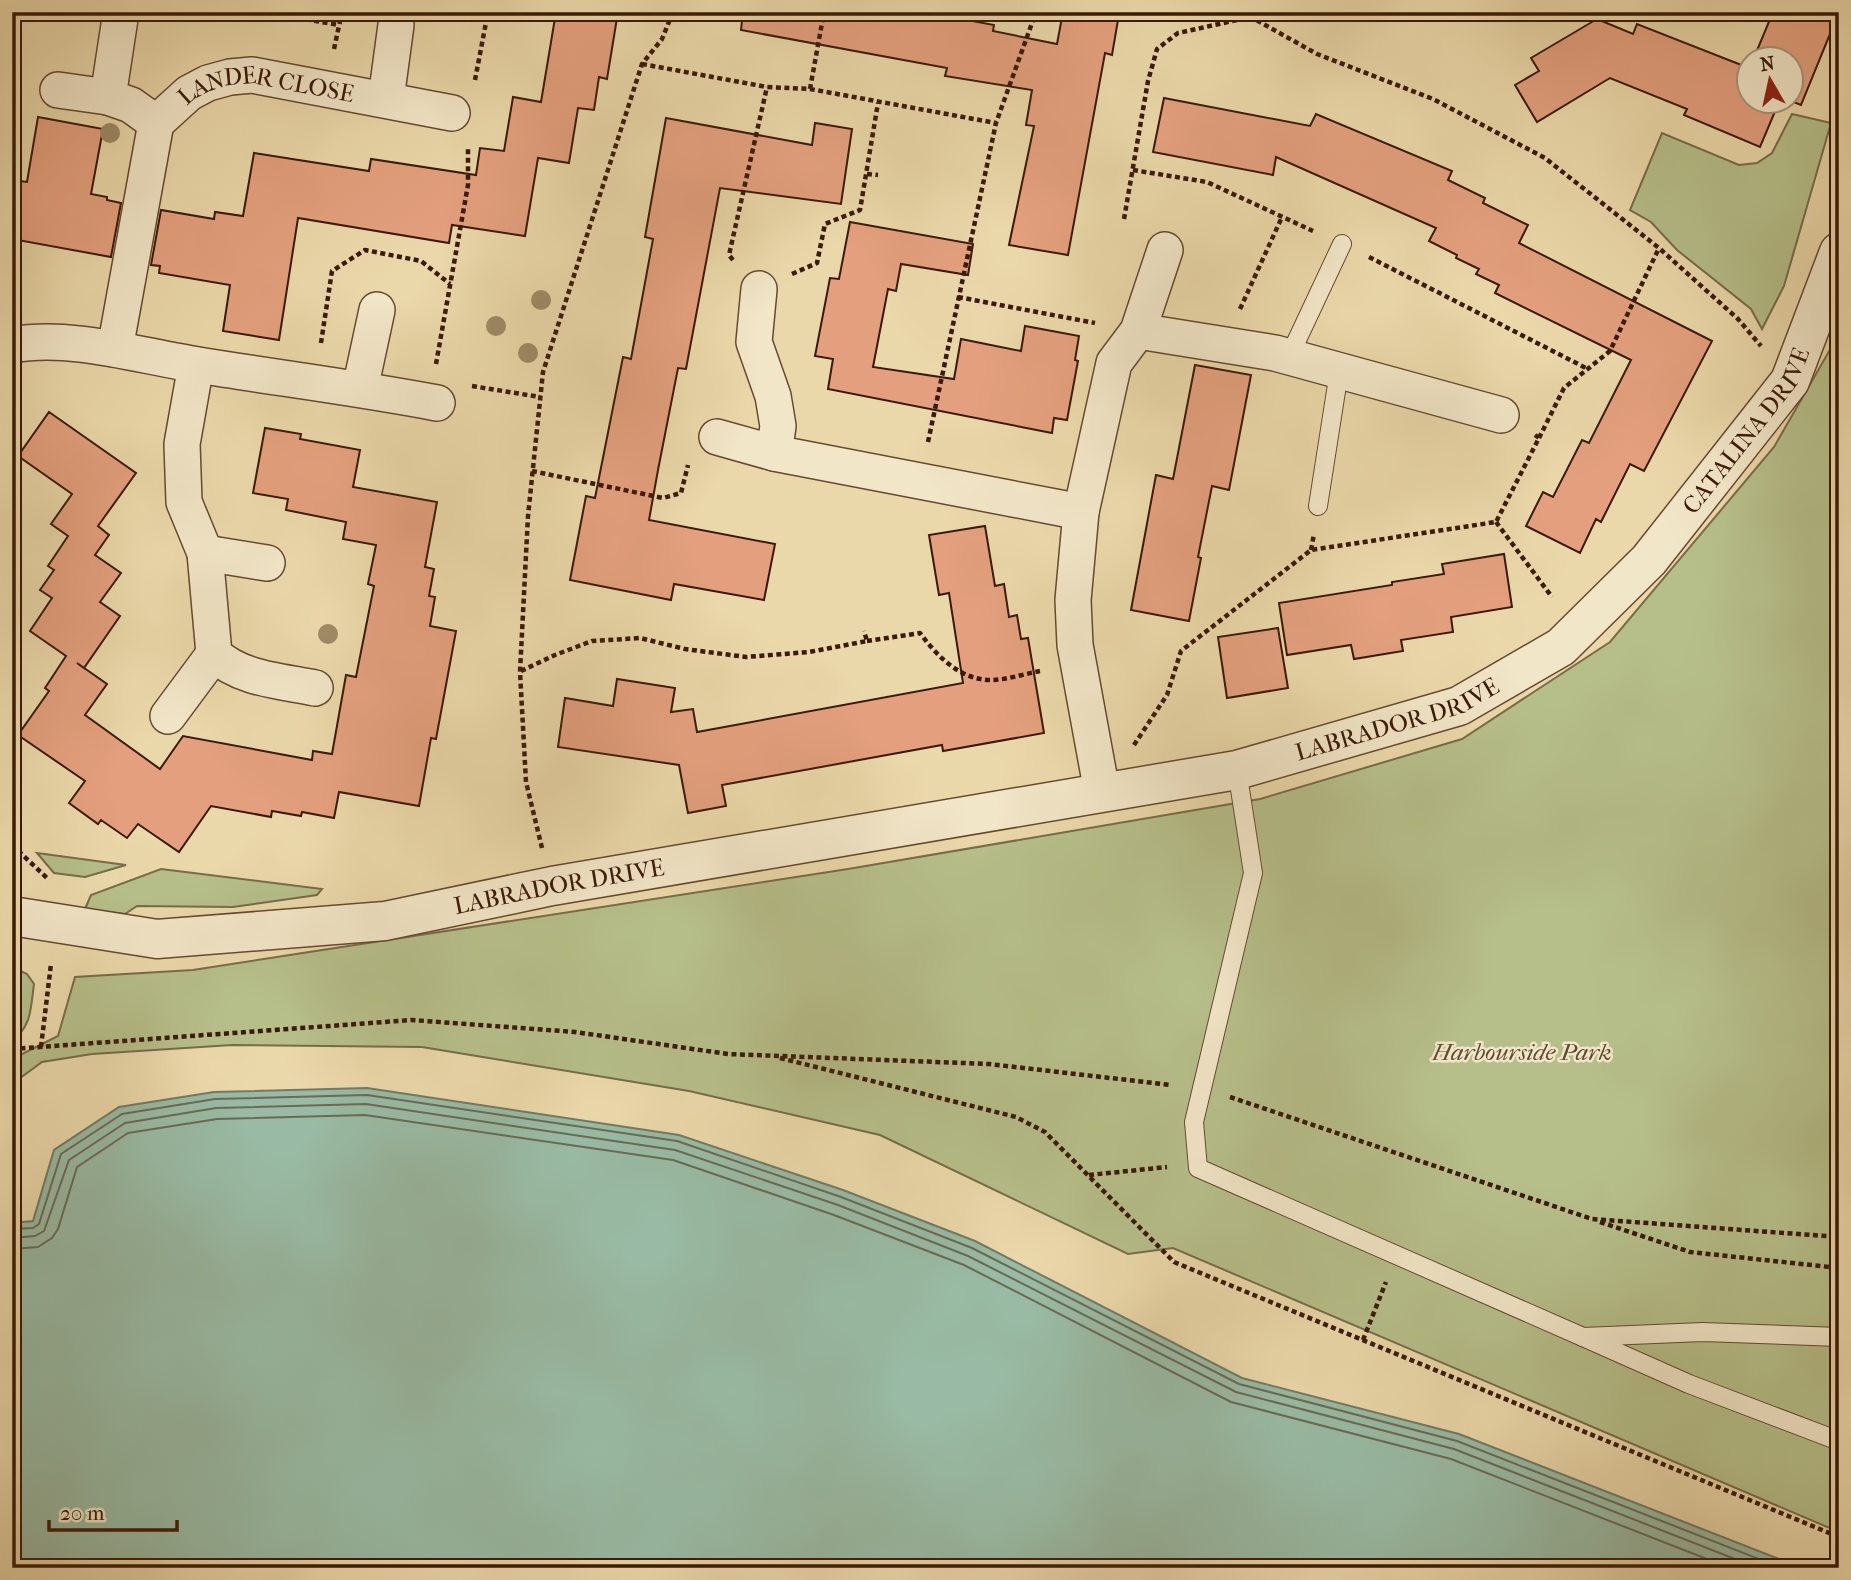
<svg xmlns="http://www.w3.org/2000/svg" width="1851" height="1580" viewBox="0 0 1851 1580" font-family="'IM FELL French Canon',serif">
<rect width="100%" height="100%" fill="#ebd8aa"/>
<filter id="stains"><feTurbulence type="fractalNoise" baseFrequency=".00286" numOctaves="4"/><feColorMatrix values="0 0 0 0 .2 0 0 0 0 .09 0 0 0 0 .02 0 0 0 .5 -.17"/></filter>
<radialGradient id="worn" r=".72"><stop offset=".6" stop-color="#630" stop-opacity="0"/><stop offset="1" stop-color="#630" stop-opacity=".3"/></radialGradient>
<g fill="#b6bf8a" stroke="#786c49" stroke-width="2">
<polygon points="1792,114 1831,123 1784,286 1762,329 1751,309 1677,250 1651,222 1630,210 1662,133 1739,165 1757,163 1772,153"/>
<polygon points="1839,334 1839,1532 1173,1248 1128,1254 880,1135 689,1091 422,1047 232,1045 92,1054 42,1062 12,1084 12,1059 58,1036 75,977 193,970 848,869 1260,799 1462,739 1610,642 1774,447"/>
<polygon points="37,853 126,865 85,877 54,873"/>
<polygon points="161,869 322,889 317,895 233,907 137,906 125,914 85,909 91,895"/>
<path d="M12 967 27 974 34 984C31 1004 32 1029 12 1039Z"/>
</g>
<polygon fill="#99bba5" stroke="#737a66" stroke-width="2" points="367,1088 679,1135 843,1190 975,1241 1242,1378 1459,1434 1802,1568 12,1568 12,1223 33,1221 54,1150 119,1107 214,1092"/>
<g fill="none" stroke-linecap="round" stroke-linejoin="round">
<g stroke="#6a6a56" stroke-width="2">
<polyline points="12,1229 33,1228 39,1224 61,1154 122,1114 215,1099 367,1095 677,1141 841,1197 972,1248 1239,1384 1457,1441 1782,1568"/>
<polyline points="12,1238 35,1236 44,1231 69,1160 125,1123 216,1108 366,1104 675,1150 838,1205 968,1256 1236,1392 1454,1449 1758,1568"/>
<polyline points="12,1249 38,1247 52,1238 58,1229 77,1167 128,1133 217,1119 365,1115 673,1160 834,1215 964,1265 1231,1402 1451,1459 1730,1568"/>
</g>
</g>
<g fill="#e4a07e" stroke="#3a1908" stroke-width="2">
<polygon points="556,12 618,12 607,79 599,77 594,110 578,108 569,163 538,158 525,236 452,225 449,243 298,218 279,340 223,331 230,285 159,273 160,266 151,265 161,210 214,219 215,212 243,216 254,153 369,171 371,159 476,175 480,148 504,151 513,97 541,102"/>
<polygon points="743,12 957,12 956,18 994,25 993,31 1057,44 1063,12 1076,12 1118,20 1112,55 1105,53 1068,255 1009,245 1034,126 1026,125 1032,90 945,76 947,68 741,30"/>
<polygon points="1773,12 1839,12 1801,105 1791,101 1791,60 1753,60"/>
<polygon points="1597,19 1633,34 1637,24 1749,68 1749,102 1779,102 1760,147 1684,115 1687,109 1610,78 1537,122 1515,85 1539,71 1531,58"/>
<polygon points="1164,98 1310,126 1316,114 1452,171 1448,180 1485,198 1483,203 1528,225 1519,243 1712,341 1644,471 1630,464 1601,522 1596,519 1580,553 1526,526 1543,492 1553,497 1582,440 1589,443 1631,360 1495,293 1499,285 1476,274 1479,269 1456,258 1457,255 1429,241 1436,228 1276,157 1273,175 1153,152"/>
<polygon points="38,117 103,129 91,194 107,197 107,200 121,203 111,257 12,239 12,180 27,182"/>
<polygon points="666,118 812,145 815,123 852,129 841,204 720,188 686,369 678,368 658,470 649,520 775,544 764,600 674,584 671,600 570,580 586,496 595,498 623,357 631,359 653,239 645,237"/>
<polygon points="850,222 973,244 968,275 901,264 896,291 888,289 873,367 954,379 961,339 1021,351 1025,326 1079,336 1075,360 1078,361 1067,420 1054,418 1052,433 828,389 833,359 815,356 830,278 839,279"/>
<polygon points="1195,365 1251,375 1229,490 1212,486 1198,557 1201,558 1189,621 1131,610 1156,475 1173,479"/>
<polygon points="49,412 136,473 98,526 109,535 95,555 121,573 100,602 120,616 84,668 77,663 107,684 85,715 160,769 183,736 312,760 313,751 332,754 346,675 356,677 374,586 368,584 376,545 343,539 346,522 286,510 288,499 253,493 265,428 301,434 300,439 360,450 353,487 437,502 425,567 434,569 429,596 435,597 430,626 456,631 436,739 431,738 419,806 339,792 334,818 302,812 301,816 272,811 271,817 211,806 179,852 138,824 127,838 101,820 98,824 69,803 85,781 18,735 49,691 45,688 66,656 30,631 52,598 40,590 54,570 48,566 68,536 51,524 72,494 18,456"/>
<polygon points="985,526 995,586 1004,584 1009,617 1017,615 1021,639 1028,638 1044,733 943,751 942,745 722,785 726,806 688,813 679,765 558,747 565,698 613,706 617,679 675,688 671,712 693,709 697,732 963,683 949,593 939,595 929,535"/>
<polygon points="1504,554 1512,607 1451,617 1453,632 1401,640 1403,651 1354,659 1351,645 1287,655 1279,603 1392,585 1392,582 1444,574 1442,564"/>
<polygon points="1278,628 1288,688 1227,698 1218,637"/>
</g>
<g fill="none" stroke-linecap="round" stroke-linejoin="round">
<g stroke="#664930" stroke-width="20">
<g id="service">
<polyline points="1289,357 1342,244"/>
<polyline points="1318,506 1339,372"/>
<polyline points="1237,770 1253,873 1194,1122 1198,1168 1583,1337"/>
<polyline points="1839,1337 1703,1332 1583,1337 1689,1384 1839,1441"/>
</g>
</g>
<g stroke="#664930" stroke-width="38">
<g id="minor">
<polyline points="121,12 108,97 131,105 156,123"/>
<polyline points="58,90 108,97"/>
<polyline points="386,99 396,25"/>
<polyline points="759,289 754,342 773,396 778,426 774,453"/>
<polyline points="1138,331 1275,353 1501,415"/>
<path d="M12 345C71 334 140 356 198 365 278 378 358 388 437 403"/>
<path id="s1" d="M115 349 156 123 189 93 208 83 230 77 252 75 452 113"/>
<path d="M196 365 182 444 184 502 205 553 214 654C240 679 281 681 315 688"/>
<polyline points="360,389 377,310"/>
<polyline points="717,437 774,453 1081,512"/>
<polyline points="205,553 267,563"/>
<polyline points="168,716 214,654"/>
<polyline points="1102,792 1075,645 1073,600 1081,512 1114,363 1138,331 1165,250"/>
</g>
</g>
<g stroke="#664930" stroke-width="41">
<g id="tertiary">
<path id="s2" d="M12 916 157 939 385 921 552 886 1237 770 1459 706 1561 647 1649 560 1790 381 1839 252"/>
</g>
</g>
<g stroke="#3a1908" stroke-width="4.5" stroke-dasharray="5 3.5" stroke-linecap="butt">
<polyline points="264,12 339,25"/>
<polyline points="1242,12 1317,54 1433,99 1545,158 1659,248 1738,319 1761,346"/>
<polyline points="334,49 342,12"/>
<polyline points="642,64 767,87 810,89 996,123"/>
<polyline points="475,80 488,12"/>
<polyline points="810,89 824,12"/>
<polyline points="1133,170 1207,182 1313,231"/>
<polyline points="867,174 878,175"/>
<polyline points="1124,219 1148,81 1157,49 1178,33 1251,17"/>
<polyline points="1369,257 1586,368"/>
<polyline points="733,260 729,255 767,87"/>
<polyline points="792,274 817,263 825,224 860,210 878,103"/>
<polyline points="958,297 1095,323"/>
<polyline points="1240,309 1282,217"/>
<polyline points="321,343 332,271 365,250 421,261 450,284"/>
<polyline points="436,364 468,185 468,148"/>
<polyline points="472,386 540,397"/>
<polyline points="1539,438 1564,388 1610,351 1659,248"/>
<polyline points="928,442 996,123 1036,12"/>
<polyline points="532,471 663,498 681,493 688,465"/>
<polyline points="1496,522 1552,597"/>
<polyline points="1311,550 1314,534"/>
<path d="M867 641 920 633C937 656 960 680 991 680 1006 680 1024 674 1040 671"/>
<polyline points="521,671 555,655 592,641 640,638 685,649 746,657 809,652 867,641 864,631"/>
<polyline points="1134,745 1167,695 1181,651 1311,550 1496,522 1539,438 1535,435"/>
<polyline points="12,845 47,878"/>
<polyline points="542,848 526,782 520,672 528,516 543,372 642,64 662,39 673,12"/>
<polyline points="41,1047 51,964"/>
<polyline points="12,1049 412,1020 575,1032 728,1054 989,1064 1171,1085"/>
<polyline points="780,1058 1016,1117 1045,1132 1174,1262 1839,1537"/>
<polyline points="1230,1097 1592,1219 1839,1237"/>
<polyline points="1089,1175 1167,1167"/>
<polyline points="1600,1222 1690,1252 1839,1268"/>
<polyline points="1363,1340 1386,1282"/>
</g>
<use href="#service" stroke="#f2e6c8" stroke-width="18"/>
<use href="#minor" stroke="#f2e6c8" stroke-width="35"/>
<use href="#tertiary" stroke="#f2e6c8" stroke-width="38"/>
</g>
<g fill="#9e8a66">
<circle cx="110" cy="133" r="10"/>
<circle cx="541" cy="300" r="10"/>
<circle cx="496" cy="326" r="10"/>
<circle cx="528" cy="353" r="10"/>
<circle cx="328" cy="634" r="10"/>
</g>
<g text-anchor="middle" stroke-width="5" stroke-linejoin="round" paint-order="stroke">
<g font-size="24" fill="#3a1908" stroke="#f2e6c8">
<text dy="8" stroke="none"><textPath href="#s1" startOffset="354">LANDER CLOSE</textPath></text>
<text dy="8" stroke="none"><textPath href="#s2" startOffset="1876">CATALINA DRIVE</textPath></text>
<text dy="8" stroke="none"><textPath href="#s2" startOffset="1409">LABRADOR DRIVE</textPath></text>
<text dy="8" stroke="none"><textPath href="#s2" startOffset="553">LABRADOR DRIVE</textPath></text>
</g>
<g font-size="24" font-style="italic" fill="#5f4b2f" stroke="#f2e6c8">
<text x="1522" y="1060">Harbourside Park</text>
</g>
</g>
<rect width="1851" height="1580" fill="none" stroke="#ebd8aa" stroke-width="42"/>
<rect x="14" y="14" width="1823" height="1552" fill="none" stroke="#3a1908" stroke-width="3.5"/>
<rect x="21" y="21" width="1809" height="1538" fill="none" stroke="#3a1908" stroke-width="2"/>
<g transform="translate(1770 80) rotate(351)"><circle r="33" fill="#f2e6c8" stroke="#a8947b" stroke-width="2"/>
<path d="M0-5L12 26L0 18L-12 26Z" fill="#8f2418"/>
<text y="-10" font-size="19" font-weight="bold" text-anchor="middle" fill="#3a1908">N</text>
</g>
<path d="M49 1520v10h128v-10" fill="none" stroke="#3a1908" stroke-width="3.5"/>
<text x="60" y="1520" font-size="21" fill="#3a1908" stroke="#f2e6c8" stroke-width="5" paint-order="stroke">20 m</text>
<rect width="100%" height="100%" filter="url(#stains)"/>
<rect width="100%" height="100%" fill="url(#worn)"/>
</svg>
